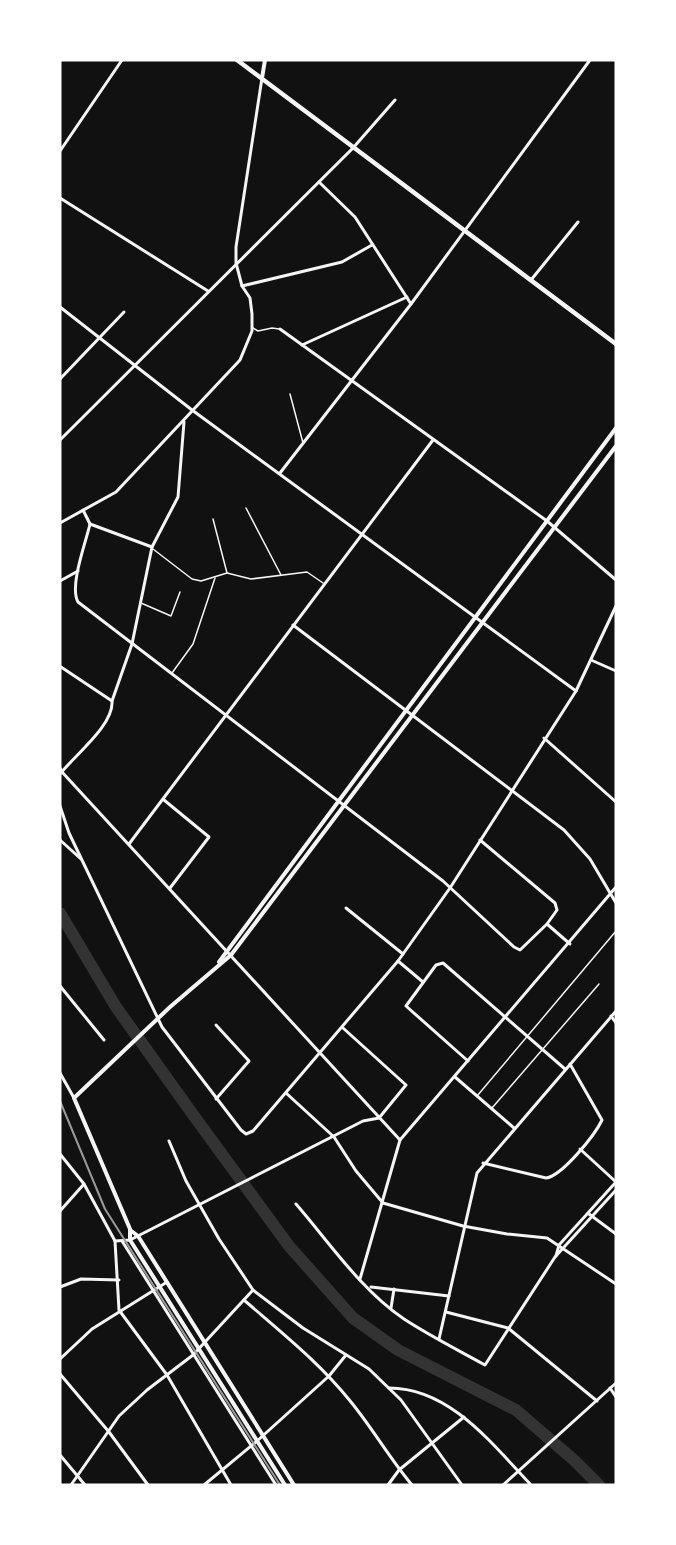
<svg xmlns="http://www.w3.org/2000/svg" width="676" height="1545" viewBox="0 0 676 1545" font-family="'Roboto Condensed',sans-serif">
<rect width="100%" height="100%" fill="#111"/>
<g fill="none" stroke-linecap="round" stroke-linejoin="round">
<polyline stroke="#333" stroke-width="12" points="60,913 116,1007 194,1116 289,1246 353,1318 398,1350 516,1410 575,1461 599,1485"/>
<g stroke="#f5f5f5" stroke-width="1.5">
<polyline points="253,328 258,331 272,328 279,329"/>
<polyline points="290,394 303,443"/>
<polyline points="246,508 281,575"/>
<polyline points="213,519 227,573"/>
<polyline points="153,549 192,579 201,581 227,573 251,579 307,572 323,583"/>
<polyline points="141,603 171,616 180,592"/>
<polyline points="172,673 193,644 215,578"/>
<polyline points="477,1096 616,931"/>
<polyline points="492,1108 599,984"/>
</g>
<g stroke="#f5f5f5" stroke-width="3">
<polyline points="60,151 122,60"/>
<polyline points="319,182 355,217 411,304"/>
<polyline points="60,198 208,291"/>
<polyline points="531,280 578,222"/>
<polyline points="242,286 342,262 372,245"/>
<polyline points="60,307 192,410 576,691"/>
<polyline points="280,329 547,521 616,580"/>
<polyline points="302,345 407,297"/>
<polyline points="60,379 124,312"/>
<polyline points="60,440 353,148 395,100"/>
<polyline points="280,473 411,304 590,60"/>
<path d="M83 510 90 524C86 542 69 586 78 602L443 881 514 947 520 950 547 924 557 910 555 903 480 840"/>
<polyline points="60,523 116,492 240,360 252,331 252,314 250,298 242,286 236,263 236,247 262,78"/>
<polyline points="90,524 152,547"/>
<polyline points="60,581 78,571"/>
<polyline points="293,625 564,830 590,859 616,903"/>
<polyline points="591,660 616,671"/>
<polyline points="61,667 112,701"/>
<polyline points="544,738 616,802"/>
<polyline points="62,772 400,1140"/>
<path d="M60 774C75 755 114 725 112 701L132 644 152 547 178 497 184 422"/>
<polyline points="164,800 209,837 170,888"/>
<polyline points="60,806 69,833 162,1027 241,1130 246,1134 253,1131 398,961 450,888 576,691 616,606"/>
<polyline points="60,840 81,859"/>
<polyline points="129,844 433,440"/>
<polyline points="346,908 403,954"/>
<polyline points="547,924 570,944"/>
<polyline points="398,961 423,982"/>
<polyline points="60,986 104,1040"/>
<polyline points="611,1016 616,1023"/>
<polyline points="216,1025 249,1061 216,1099"/>
<polyline points="468,1061 406,1006 436,965 443,963 565,1069"/>
<polyline points="60,1073 74,1098"/>
<polyline points="455,1077 514,1128"/>
<polyline points="286,1093 334,1137 356,1171 383,1203 463,1226 507,1234 547,1238 616,1284"/>
<polyline points="169,1141 186,1181 219,1239 253,1290 303,1328 369,1369 401,1400 462,1485"/>
<polyline points="580,1149 616,1182"/>
<polyline points="60,1154 84,1184 115,1241 119,1310 167,1375 231,1485"/>
<path d="M483 1163 546 1178C562 1176 595 1135 602 1120L570 1064"/>
<path d="M296 1204C329 1242 361 1290 404 1319 430 1336 458 1350 485 1365L555 1257 616 1190"/>
<polyline points="60,1211 84,1184"/>
<polyline points="589,1214 616,1234"/>
<polyline points="115,1241 130,1240 363,1121 379,1118 406,1085 343,1028"/>
<polyline points="122,1241 276,1485"/>
<polyline points="556,1256 559,1245 616,1182"/>
<polyline points="360,1279 400,1140 616,887"/>
<polyline points="60,1287 81,1279 119,1280"/>
<polyline points="371,1287 449,1296"/>
<path d="M244 1300C282 1333 320 1363 351 1402 373 1429 390 1459 412 1485"/>
<polyline points="391,1308 394,1289"/>
<polyline points="446,1312 508,1328 597,1401"/>
<polyline points="439,1339 477,1173 616,1011"/>
<polyline points="60,1359 92,1329 167,1282"/>
<polyline points="60,1374 109,1432 148,1485"/>
<path d="M389 1388C450 1388 492 1444 531 1485"/>
<polyline points="610,1388 616,1397"/>
<polyline points="60,1455 85,1485"/>
<polyline points="71,1485 119,1416 147,1390 193,1355 253,1290"/>
<polyline points="204,1485 257,1441 329,1376 346,1355"/>
<polyline points="388,1485 399,1470 464,1417"/>
<polyline points="503,1485 616,1383"/>
</g>
<g stroke="#f5f5f5" stroke-width="4">
<polyline points="262,78 265,60"/>
<polyline points="60,769 62,772"/>
<polyline points="219,962 616,428"/>
<polyline points="130,1230 138,1236 294,1485"/>
<polyline points="285,1485 130,1240 130,1229 74,1098 170,1007 231,955 616,446"/>
</g>
<polyline stroke="#f5f5f5" stroke-width="4.5" points="237,60 616,344"/>
<polyline stroke="#9a9a9a" stroke-width="2" points="60,1101 105,1209 280,1485"/>
</g>
<rect width="676" height="1545" fill="none" stroke="#ffffff" stroke-width="123"/>
</svg>
